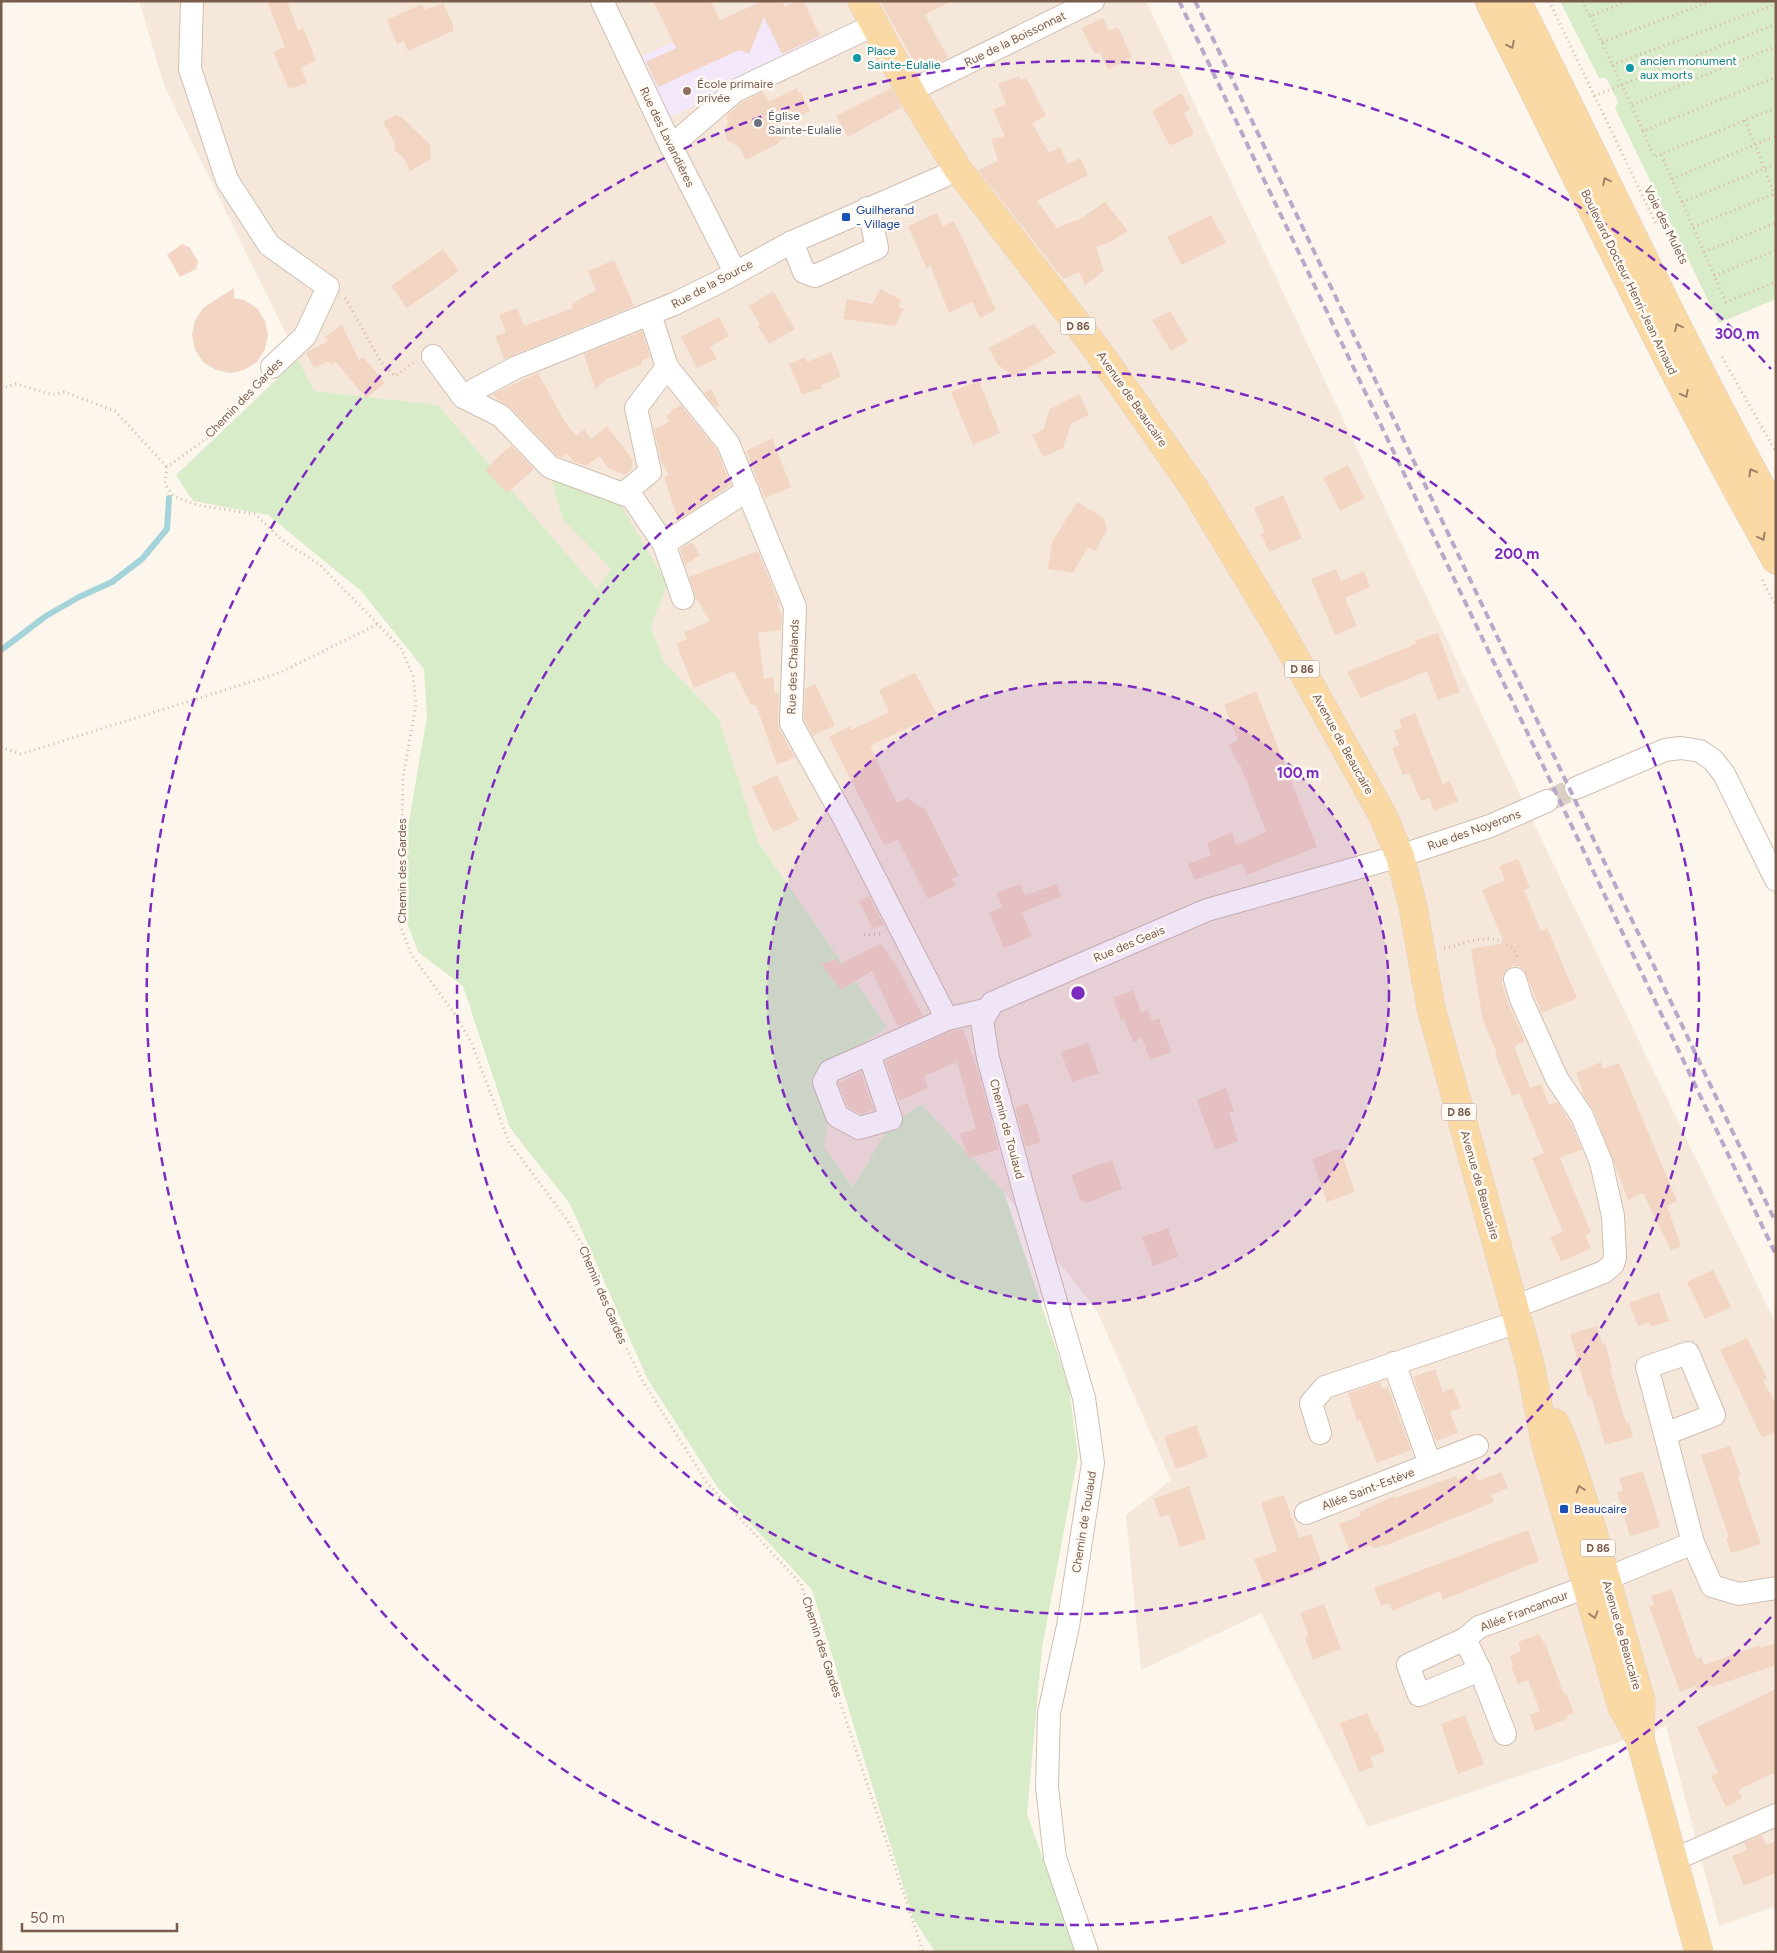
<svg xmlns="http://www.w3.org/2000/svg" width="1777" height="1953" viewBox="0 0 1777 1953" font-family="Figtree,sans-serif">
<rect width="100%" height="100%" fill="#fdf6ec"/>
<polygon fill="#f5e8da" points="139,1 1146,1 1522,799 1776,1324 1776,1906 1719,1926 1666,1726 1368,1827 1261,1613 1141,1670 1126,1515 1171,1480 1097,1311 1004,1192 921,1104 890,1125 853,1187 824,1147 828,1123 815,1076 887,1027 758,842 719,719 664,663 651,627 666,584 563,520 611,569 597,590 438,405 314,391 164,85"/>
<polygon fill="#f3e8fa" points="761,1 782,1 785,7 797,1 804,1 824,45 662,121 634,60"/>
<g fill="#d8ecc9">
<polygon points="1560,1 1776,1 1776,299 1719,323 1615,108 1618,102 1606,78 1599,78"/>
<polygon points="298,359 314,391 438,405 597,589 611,569 563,520 551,478 621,505 667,584 651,627 664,662 719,719 758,842 887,1027 815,1076 828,1123 824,1147 853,1187 890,1125 921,1104 1004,1192 1069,1388 1078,1456 1042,1648 1027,1814 1076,1952 935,1952 913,1918 812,1590 718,1488 647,1378 570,1204 510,1128 463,986 418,952 406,920 407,833 427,716 424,669 361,591 268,515 193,501 176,475"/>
</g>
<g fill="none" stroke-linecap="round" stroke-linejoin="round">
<polyline stroke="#a5d3da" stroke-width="6" points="1,650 46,616 79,597 112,582 142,559 167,529 169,498"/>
</g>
<g fill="#f3d5c3">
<polygon points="267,1 287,1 298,30 303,28 316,60 301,68 307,83 289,89 273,52 285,47"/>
<polygon points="653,1 711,1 720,20 758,3 757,1 782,1 785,7 797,1 804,1 820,36 782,54 764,17 749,54 739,50 658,87 646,62 676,48"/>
<polygon points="880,1 951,1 925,15 948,58 920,72"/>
<polygon points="443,3 453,24 453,31 408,51 404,41 397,44 387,20 422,4 425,10"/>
<polygon points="1103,18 1109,31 1118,27 1132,57 1108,70 1100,52 1095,54 1081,28"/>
<polygon points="1019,76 1021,80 1026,78 1030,84 1046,116 1032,123 1049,153 1060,147 1068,164 1080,158 1088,175 1037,201 1057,228 1082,218 1105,202 1128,231 1110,242 1096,247 1104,271 1085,285 1079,272 1063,279 978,170 998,161 991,139 1005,136 993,110 1006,104 998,84"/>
<polygon points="797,88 799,93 801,92 810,111 781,126 786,138 779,141 779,143 746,160 740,148 727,140 725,132 728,122 726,116 742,102 763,92 769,102"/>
<polygon points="891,88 902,107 848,137 836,116"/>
<polygon points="1181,93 1190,109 1184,113 1194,134 1170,146 1152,111"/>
<polygon points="396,115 398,117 400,116 430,144 431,159 410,171 403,157 394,150 395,144 383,122"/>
<polygon points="937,213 943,226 954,221 996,310 980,318 972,302 949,313 930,265 927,269 908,226"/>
<polygon points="1211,215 1226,243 1182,265 1167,237"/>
<polygon points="182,244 189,247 198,261 196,269 180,277 167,255"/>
<polygon points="443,249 459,271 407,308 391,286"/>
<polygon points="614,260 634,306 504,359 495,336 506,332 499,315 517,308 524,326 573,308 572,304 596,290 588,271"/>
<polygon points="234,288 234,298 244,300 257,308 265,321 268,335 265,349 257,362 244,370 230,373 216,370 203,362 195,350 192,335 195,321 203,308"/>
<polygon points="880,289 901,300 898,306 904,309 895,326 843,319 847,299 872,304"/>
<polygon points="773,291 795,329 769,344 758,326 760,324 749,306"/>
<polygon points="1170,311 1188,341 1171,351 1152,320"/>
<polygon points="719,317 729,336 710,347 717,359 697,368 681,337"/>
<polygon points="1034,324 1056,353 1013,376 997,364 989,348"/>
<polygon points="342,325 359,360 363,357 385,383 366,398 336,362 331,365 329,361 314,368 306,353 328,341 325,337"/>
<polygon points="642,331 650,357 641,361 642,364 607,379 595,389 584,354"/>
<polygon points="831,352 841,377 821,385 822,388 802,395 789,364 805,357 807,362"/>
<polygon points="538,373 565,422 576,436 584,429 591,439 607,426 633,460 631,470 625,475 615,471 608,468 600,456 586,466 574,462 567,453 562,457 557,456 510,407 497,399 493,394"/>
<polygon points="979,381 1000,433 973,445 951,392"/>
<polygon points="711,389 719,405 716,407 704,393"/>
<polygon points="1079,394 1089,415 1071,424 1063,448 1043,457 1032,435 1043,430 1050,409"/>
<polygon points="681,405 717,450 731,485 678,520 664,477 669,475 661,461 654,429 669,422 666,416 672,412 671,410"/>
<polygon points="772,438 791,487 765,498 746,451"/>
<polygon points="511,445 534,469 507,493 485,470"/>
<polygon points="1348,465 1365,498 1340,511 1323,478"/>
<polygon points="1283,495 1302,538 1269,552 1261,534 1265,532 1254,508"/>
<polygon points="1077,502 1104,518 1107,530 1095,551 1088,547 1073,573 1048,569 1052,542"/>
<polygon points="692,542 700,555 685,565 680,549"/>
<polygon points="758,551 779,603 777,604 782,615 781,630 758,633 764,679 774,677 774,693 779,693 778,723 779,729 795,757 777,765 756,705 751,705 734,671 694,688 676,644 687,639 684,632 710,621 696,598 689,577"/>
<polygon points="1336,569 1341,581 1364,571 1370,587 1345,598 1357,626 1335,635 1311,579"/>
<polygon points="1438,633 1460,692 1438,700 1427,671 1361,698 1347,672 1416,644 1415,641"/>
<polygon points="915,673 937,714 870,746 897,803 907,798 926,810 959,876 952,879 956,885 928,899 898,840 884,845 829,737 850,726 851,730 889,712 879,690"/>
<polygon points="815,684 835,725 813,736 804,720 805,689"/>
<polygon points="1256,691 1317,847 1247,875 1242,863 1195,880 1188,864 1211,855 1207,843 1232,832 1236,845 1266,832 1240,764 1238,765 1229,744 1238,740 1224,705"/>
<polygon points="1415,713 1443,784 1450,781 1458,801 1434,811 1429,798 1421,801 1409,773 1403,775 1392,748 1399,745 1394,731 1402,728 1399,720"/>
<polygon points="777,775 799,820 773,832 752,787"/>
<polygon points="1518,859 1530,888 1524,890 1541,931 1547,928 1577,998 1542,1013 1524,970 1518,966 1512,966 1506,970 1502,976 1502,983 1508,1003 1525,1041 1514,1046 1530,1088 1541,1084 1549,1105 1557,1102 1570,1122 1582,1149 1560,1158 1591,1232 1585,1235 1591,1249 1561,1261 1550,1237 1563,1232 1532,1158 1544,1153 1519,1093 1512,1096 1495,1054 1497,1053 1483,1021 1471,949 1504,943 1482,890 1505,880 1499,866"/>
<polygon points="1020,884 1025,895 1057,884 1061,897 1022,912 1032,936 1004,948 989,913 1002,907 996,893"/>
<polygon points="869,896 884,925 873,929 859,901"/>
<polygon points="881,943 900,972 923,1016 898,1027 872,971 841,990 821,964 837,959 840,964"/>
<polygon points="1133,990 1141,1012 1148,1009 1152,1021 1159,1018 1171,1052 1150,1060 1142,1038 1133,1042 1124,1019 1121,1020 1113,998"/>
<polygon points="963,1029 978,1071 999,1149 968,1158 960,1134 976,1129 957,1062 924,1076 928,1088 899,1101 885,1061 951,1031"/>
<polygon points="1088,1043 1099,1073 1072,1082 1061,1052"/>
<polygon points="1601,1062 1603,1069 1619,1063 1677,1201 1667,1206 1681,1246 1671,1250 1643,1193 1628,1200 1594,1111 1581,1092 1583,1091 1576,1073"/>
<polygon points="861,1072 874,1110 861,1114 848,1107 838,1083"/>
<polygon points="1226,1088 1234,1111 1229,1113 1238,1141 1215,1150 1197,1100"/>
<polygon points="1028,1103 1041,1142 1026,1147 1015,1108"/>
<polygon points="1340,1149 1355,1192 1327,1202 1312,1159"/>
<polygon points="1112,1160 1122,1189 1086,1203 1080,1200 1071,1175"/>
<polygon points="1168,1228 1178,1257 1153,1266 1142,1237"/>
<polygon points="1713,1270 1731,1307 1705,1319 1687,1282"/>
<polygon points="1659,1292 1669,1321 1652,1327 1649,1322 1638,1326 1629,1303"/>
<polygon points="1597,1326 1602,1344 1605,1343 1612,1368 1610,1369 1626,1423 1629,1422 1633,1437 1605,1445 1591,1396 1588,1397 1570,1334"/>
<polygon points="1747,1338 1767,1378 1763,1380 1776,1405 1776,1432 1762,1438 1720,1350"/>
<polygon points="1435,1369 1443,1392 1453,1388 1461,1408 1450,1412 1458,1433 1436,1441 1413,1377"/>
<polygon points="1380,1382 1382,1389 1388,1387 1411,1450 1377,1463 1360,1420 1357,1421 1348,1393"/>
<polygon points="1196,1425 1208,1457 1176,1469 1164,1437"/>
<polygon points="1730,1446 1741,1476 1738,1477 1761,1544 1731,1553 1726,1538 1729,1537 1701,1455"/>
<polygon points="1643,1471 1660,1527 1630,1536 1617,1492 1623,1491 1619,1478"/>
<polygon points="1501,1472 1508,1488 1491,1495 1494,1502 1389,1544 1373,1548 1371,1545 1350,1553 1339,1524 1361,1516 1359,1512 1394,1496 1395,1498 1456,1476 1457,1480 1475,1473 1478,1481"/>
<polygon points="1189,1486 1206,1539 1180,1547 1169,1514 1160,1517 1154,1499"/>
<polygon points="1284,1495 1299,1538 1311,1534 1323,1567 1265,1588 1254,1559 1277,1551 1261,1503"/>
<polygon points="1528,1530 1539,1561 1443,1600 1440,1591 1392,1611 1389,1603 1381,1606 1374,1588"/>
<polygon points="1672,1589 1696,1659 1701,1657 1704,1665 1759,1645 1760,1648 1776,1643 1776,1665 1712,1687 1711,1685 1697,1690 1696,1686 1680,1692 1649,1606 1654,1605 1651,1596"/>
<polygon points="1324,1604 1341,1649 1313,1660 1305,1638 1309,1636 1300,1613"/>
<polygon points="1539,1634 1547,1648 1564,1694 1566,1693 1574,1713 1566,1716 1567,1719 1535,1731 1530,1715 1540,1711 1528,1680 1518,1684 1511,1666 1513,1665 1510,1656 1521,1651 1518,1642"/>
<polygon points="1776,1689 1776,1772 1738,1790 1742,1798 1726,1807 1711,1776 1718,1773 1697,1727"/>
<polygon points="1367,1713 1375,1732 1377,1731 1385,1751 1370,1757 1374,1767 1359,1772 1340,1723"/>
<polygon points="1465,1715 1484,1764 1458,1774 1441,1724"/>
<polygon points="1762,1835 1766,1845 1776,1841 1776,1873 1744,1886 1732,1856 1747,1850 1744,1843"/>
</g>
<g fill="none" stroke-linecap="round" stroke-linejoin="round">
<polyline stroke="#dcd0c4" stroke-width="22" stroke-dasharray="22 11" stroke-linecap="butt" points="1547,801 1576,788"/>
<g stroke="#d1beb0" stroke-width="24">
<g id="minor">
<polyline points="192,1 190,69 227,180 269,245 328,287 305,336 272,367"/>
<polyline points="602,1 671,146 735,272"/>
<polyline points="910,91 1093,1"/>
<polyline points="671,146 735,91 874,25"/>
<polyline points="792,242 804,272 815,276 877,248 871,219 867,208"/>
<polyline points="650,314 667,367 728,443 795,607 791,723 846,822 947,1019"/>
<polyline points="433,356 463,397 501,416 550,467 623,494"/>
<polyline points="667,367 636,408 650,472 623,494 632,497 664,544 683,598"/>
<polyline points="469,399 474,390 515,368 674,304 719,282 792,242 942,177 957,168"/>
<polyline points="664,544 748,490"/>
<polyline points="1576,788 1665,750 1681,748 1700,751 1713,760 1724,774 1776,880"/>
<polyline points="869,1054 830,1071 824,1082 837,1116 859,1128 891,1119 869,1054 947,1019 989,1009"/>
<polyline points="1514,1307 1604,1272 1613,1264 1615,1257 1613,1216 1601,1162 1582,1116 1557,1079 1521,999 1515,979"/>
<polyline points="1394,1363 1430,1464"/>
<polyline points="1320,1433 1311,1403 1325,1387 1518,1322"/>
<polyline points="1306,1513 1477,1446"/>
<polyline points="1693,1543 1712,1586 1739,1594 1776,1588"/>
<polyline points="1465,1639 1480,1670 1505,1734"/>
<polyline points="1480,1670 1419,1695 1408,1665 1465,1639 1479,1627 1586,1587 1693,1543 1665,1434 1714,1415 1688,1353 1647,1367 1665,1434"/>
<polyline points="1673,1860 1776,1815"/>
<polyline points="1087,1952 1055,1858 1047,1787 1049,1713 1068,1626 1093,1463 1084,1398 1025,1195 988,1058 982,1021 992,1003 1207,910 1400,856 1490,826 1547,801"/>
</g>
</g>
<g stroke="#dad1cd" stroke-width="29">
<g id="major">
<polyline points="862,1 910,91 957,168 1095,347 1194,488 1282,634 1383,816 1400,856 1413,907 1431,1008 1530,1364 1546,1446 1622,1707 1640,1739 1699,1952"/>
<path d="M1489 1C1583 188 1673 378 1776 560"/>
<path d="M1517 1C1603 172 1683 347 1776 514"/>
<polyline points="1555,1423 1567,1451 1587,1512 1641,1701 1640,1739"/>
</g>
</g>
<g stroke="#d9b8a5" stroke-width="3" stroke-dasharray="1 4" stroke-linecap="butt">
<polyline points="1549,1 1656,224"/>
<polyline points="1582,1 1590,16 1628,1"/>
<polyline points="1590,16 1643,131 1776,77"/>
<polyline points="1602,42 1712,1"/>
<polyline points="1612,65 1776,4"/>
<polyline points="1594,96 1776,24"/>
<polyline points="1632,105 1776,46"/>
<polyline points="1776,108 1661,154 1726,302 1776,282"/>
<polyline points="1745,120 1776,198"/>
<polyline points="1643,131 1654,157 1661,154"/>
<polyline points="1672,179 1776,136"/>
<polyline points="1682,202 1776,164"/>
<polyline points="1693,227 1776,193"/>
<polyline points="1704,252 1776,223"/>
<polyline points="1714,276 1776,250"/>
<polyline points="345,298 381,362 395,376 414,362"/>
<polyline points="1722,357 1776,452"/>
<polyline points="258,382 207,438 167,467 165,484 173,496 197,505 255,514 282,540 320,565 401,648 413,676 416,704 403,778 400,925 411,954 457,1017 472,1044 509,1142 565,1217 586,1250 601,1296 642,1380 707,1483 801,1584 923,1952"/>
<polyline points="1,389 16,384 53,395 64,392 115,411 167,467"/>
<polyline points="1762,580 1776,606"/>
<polyline points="1,747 21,754 279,673 378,624"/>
<polyline points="864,935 881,934"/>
<path d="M1444 948C1452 948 1459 944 1467 942 1487 936 1509 937 1518 958"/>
</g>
<use href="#minor" stroke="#fff" stroke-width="22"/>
<use href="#major" stroke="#fbd9a5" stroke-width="28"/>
<g stroke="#b9a8c9" stroke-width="4" stroke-dasharray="8 5" stroke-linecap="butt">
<polyline points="1179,1 1776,1255"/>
<polyline points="1195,1 1776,1223"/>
</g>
</g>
<defs><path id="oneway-chevron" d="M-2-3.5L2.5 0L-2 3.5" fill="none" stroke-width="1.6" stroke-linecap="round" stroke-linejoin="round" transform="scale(1.25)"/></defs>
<g stroke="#a18267">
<use href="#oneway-chevron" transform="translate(1511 45) rotate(63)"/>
<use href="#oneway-chevron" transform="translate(1606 181) rotate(-116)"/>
<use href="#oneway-chevron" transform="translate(1678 327) rotate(-116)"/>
<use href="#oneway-chevron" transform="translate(1685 394) rotate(62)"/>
<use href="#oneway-chevron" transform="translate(1752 472) rotate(-119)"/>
<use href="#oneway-chevron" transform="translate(1762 537) rotate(61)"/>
<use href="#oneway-chevron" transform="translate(1580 1489) rotate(-108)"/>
<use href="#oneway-chevron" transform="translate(1594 1615) rotate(73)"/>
</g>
<circle cx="1078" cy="993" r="311" fill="#7b2cbf" fill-opacity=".12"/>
<g fill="none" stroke="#7b2cbf" stroke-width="2.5" stroke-dasharray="9 6">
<circle cx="1078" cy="993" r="311"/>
<circle cx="1078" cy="993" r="621"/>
<path d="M1771 1617A932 932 0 1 1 1771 369"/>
</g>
<g fill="#0f9aa8" stroke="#fffaf3" stroke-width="2">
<circle cx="857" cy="58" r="5"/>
<circle cx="1630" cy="68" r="5"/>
</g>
<circle fill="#8d6e63" stroke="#fffaf3" stroke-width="2" cx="687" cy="91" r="5"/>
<circle fill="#6b7280" stroke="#fffaf3" stroke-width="2" cx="758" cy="123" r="5"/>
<g fill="#1a4fb4" stroke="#fffaf3" stroke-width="2">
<rect x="841" y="212" width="10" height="10" rx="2.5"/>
<rect x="1559" y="1504" width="10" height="10" rx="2.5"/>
</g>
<g text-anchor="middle" stroke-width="5" stroke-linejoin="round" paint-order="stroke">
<g fill="#fffaf3" stroke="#a28b7f" stroke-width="1">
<rect x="1060.5" y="317.5" width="35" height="17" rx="4"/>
<rect x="1284.5" y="660.5" width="35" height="17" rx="4"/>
<rect x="1441.5" y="1103.5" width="35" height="17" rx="4"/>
<rect x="1580.5" y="1539.5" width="35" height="17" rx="4"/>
</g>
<g font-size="11" font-weight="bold" fill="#7a5c4d">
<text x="1078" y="330">D 86</text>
<text x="1302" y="673">D 86</text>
<text x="1459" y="1116">D 86</text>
<text x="1598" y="1552">D 86</text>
</g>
<g font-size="12" fill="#7a5c4d" stroke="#fffaf3">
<text transform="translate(1015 39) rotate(-26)" y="4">Rue de la Boissonnat</text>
<text transform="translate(667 137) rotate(64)" y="4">Rue des Lavandières</text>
<text transform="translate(1666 225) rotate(64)" y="4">Voie des Mulets</text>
<text transform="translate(1629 282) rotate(64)" y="4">Boulevard Docteur Henri-Jean Arnaud</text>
<text transform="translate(712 284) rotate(-28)" y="4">Rue de la Source</text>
<text transform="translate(244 398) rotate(-46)" y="4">Chemin des Gardes</text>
<text transform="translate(1132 399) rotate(55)" y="4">Avenue de Beaucaire</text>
<text transform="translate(793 667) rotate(-88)" y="4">Rue des Chalands</text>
<text transform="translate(1343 744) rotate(61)" y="4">Avenue de Beaucaire</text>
<text transform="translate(1474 830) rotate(-20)" y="4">Rue des Noyerons</text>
<text transform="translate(402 871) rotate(-90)" y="4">Chemin des Gardes</text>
<text transform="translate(1129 944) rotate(-23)" y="4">Rue des Geais</text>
<text transform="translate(1007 1129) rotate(75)" y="4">Chemin de Toulaud</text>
<text transform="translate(1480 1185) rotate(74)" y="4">Avenue de Beaucaire</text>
<text transform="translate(603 1295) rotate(67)" y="4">Chemin des Gardes</text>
<text transform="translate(1368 1489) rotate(-21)" y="4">Allée Saint-Estève</text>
<text transform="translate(1084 1522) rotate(-81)" y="4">Chemin de Toulaud</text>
<text transform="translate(1524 1611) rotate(-21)" y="4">Allée Francamour</text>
<text transform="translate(1622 1635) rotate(74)" y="4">Avenue de Beaucaire</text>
<text transform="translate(822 1647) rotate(72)" y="4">Chemin des Gardes</text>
</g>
<g font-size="12" fill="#0d838f" stroke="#fffaf3" text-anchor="start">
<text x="867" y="55">Place<tspan x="867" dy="14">Sainte-Eulalie</tspan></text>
<text x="1640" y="65">ancien monument<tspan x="1640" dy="14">aux morts</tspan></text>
</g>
<g font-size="12" fill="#785e54" stroke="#fffaf3" text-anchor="start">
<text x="697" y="88">École primaire<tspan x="697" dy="14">privée</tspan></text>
</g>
<g font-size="12" fill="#5b616d" stroke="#fffaf3" text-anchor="start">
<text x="768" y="120">Église<tspan x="768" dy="14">Sainte-Eulalie</tspan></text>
</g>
<g font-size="12" fill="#164399" stroke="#fffaf3" text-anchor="start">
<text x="856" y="214">Guilherand<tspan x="856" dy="14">- Village</tspan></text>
<text x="1574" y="1513">Beaucaire</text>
</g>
</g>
<circle cx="1078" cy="993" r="8" fill="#7b2cbf" stroke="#fffaf3" stroke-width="2.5"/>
<g font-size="15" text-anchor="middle" font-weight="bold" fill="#7b2cbf" stroke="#fffaf3" stroke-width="5" stroke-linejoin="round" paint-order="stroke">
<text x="1737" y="339">300 m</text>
<text x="1517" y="559">200 m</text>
<text x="1298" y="778">100 m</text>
</g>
<rect width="1777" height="1953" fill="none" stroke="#7a5c4d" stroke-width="5"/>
<path d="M22 1923v8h155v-8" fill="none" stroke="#7a5c4d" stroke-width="2.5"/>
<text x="30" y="1923" font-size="15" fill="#7a5c4d" stroke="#fffaf3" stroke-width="4" paint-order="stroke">50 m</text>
</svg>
